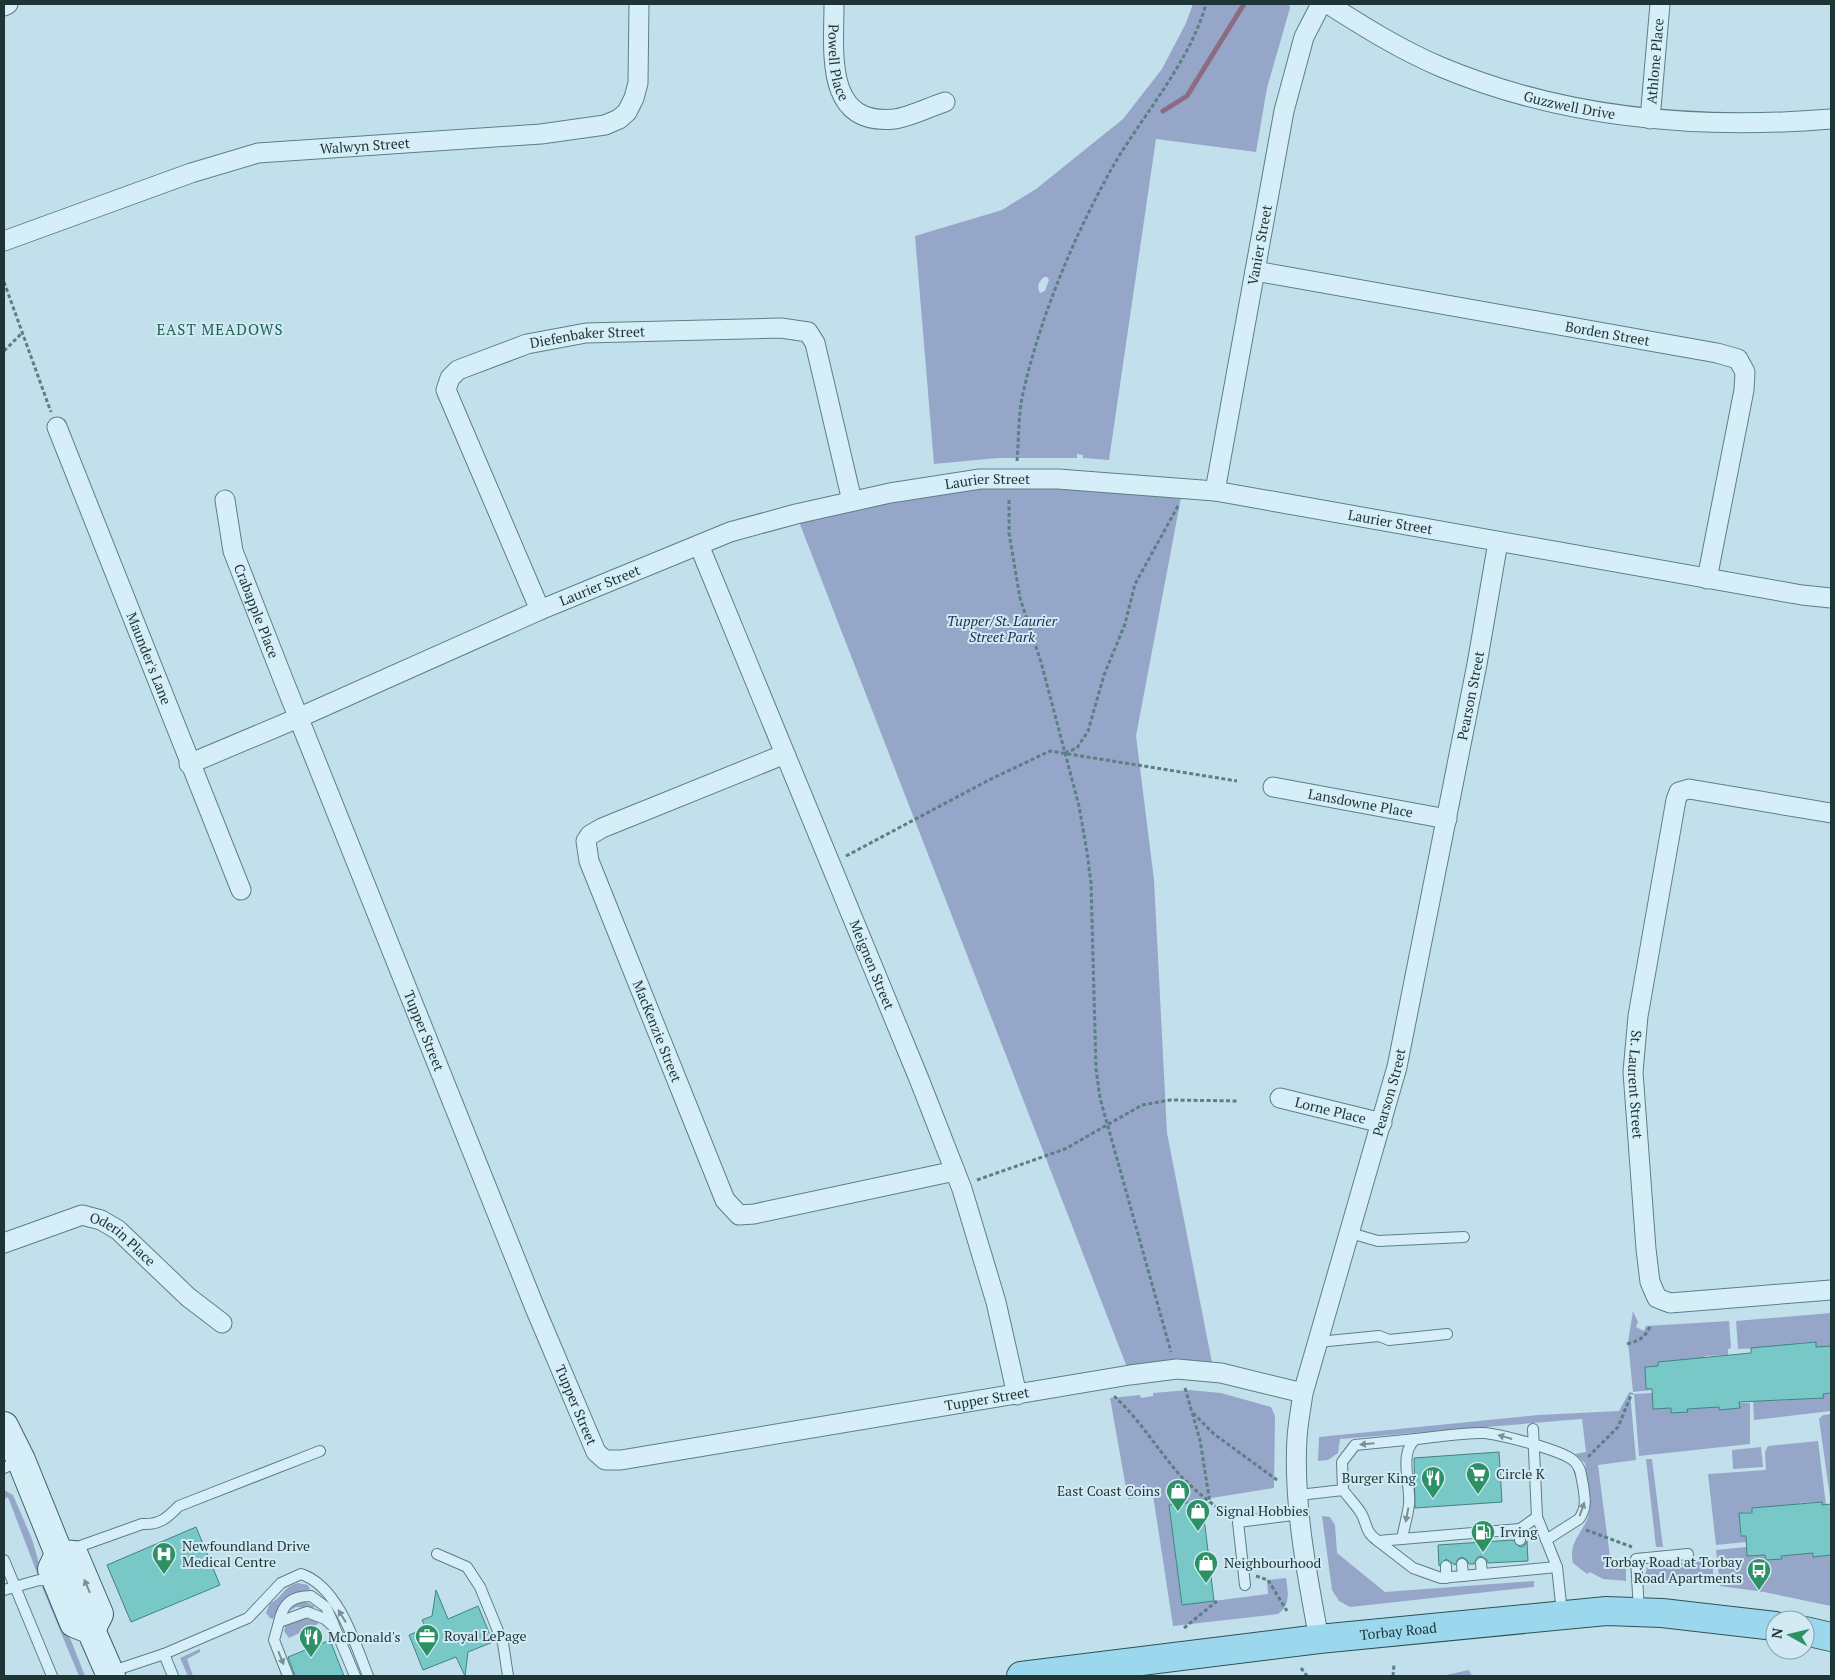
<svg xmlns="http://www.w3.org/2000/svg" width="1835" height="1680" viewBox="0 0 1835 1680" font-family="'PT Serif',serif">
<rect width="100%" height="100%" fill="#c2e0ec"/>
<g fill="#96a6c9" fill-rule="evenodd">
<path d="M1193 4H1289L1290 8 1267 88 1256 152 1156 139 1109 460 1083 458V455L1077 454V458H998L934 464 915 236 1002 210 1036 189 1123 119 1162 69 1186 23ZM1044 277H1047L1049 280 1045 291 1040 293C1037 287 1038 282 1044 277Z"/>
<polygon points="936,485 1183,487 1136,736 1154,880 1167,1133 1214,1373 1130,1375 796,514"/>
<polygon points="1633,1311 1638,1322 1636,1327 1644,1331 1646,1326 1729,1321 1731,1348 1728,1349 1728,1355 1705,1356 1705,1362 1682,1360 1658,1362 1658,1366 1645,1367 1646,1389 1652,1390 1633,1392 1628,1342"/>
<polygon points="1831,1313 1831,1346 1816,1347 1816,1342 1798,1343 1798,1349 1777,1347 1738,1349 1736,1321"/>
<path d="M1189 1390 1221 1393 1271 1407 1275 1416 1274 1488 1169 1505 1182 1605 1268 1594 1267 1580 1286 1578C1288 1591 1291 1605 1278 1614L1173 1626 1153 1495 1128 1499 1110 1398 1140 1395 1141 1398 1153 1396V1393Z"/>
<path d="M1630 1391 1636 1460 1598 1465 1611 1565H1626V1581L1603 1579 1590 1572 1587 1574 1573 1563C1568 1542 1582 1534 1588 1517 1593 1501 1587 1479 1585 1463L1575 1454 1586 1452 1582 1419 1340 1439 1338 1453 1328 1460 1318 1461 1319 1437 1538 1415 1619 1411Z"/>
<polygon points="1652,1393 1653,1409 1671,1408 1672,1413 1687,1412 1687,1409 1719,1407 1719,1410 1740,1408 1739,1403 1750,1403 1750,1444 1639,1456 1634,1394"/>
<polygon points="1831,1393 1831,1411 1754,1420 1753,1399 1770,1397 1770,1401 1789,1400 1789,1397 1823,1398 1823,1394"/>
<polygon points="1831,1414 1831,1504 1819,1419 1823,1415"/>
<polygon points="1818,1441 1826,1505 1822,1505 1822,1502 1799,1503 1799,1509 1740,1513 1740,1536 1746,1536 1746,1542 1716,1545 1708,1474 1766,1470 1765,1452 1768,1446"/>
<polygon points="1761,1447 1763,1467 1733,1469 1732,1450"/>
<polygon points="1646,1459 1652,1459 1663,1547 1656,1547"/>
<polygon points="4,1490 13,1495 32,1539 42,1574 37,1573 8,1497 4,1499"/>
<polygon points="1322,1516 1330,1517 1335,1525 1337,1553 1385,1592 1534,1581 1534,1587 1350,1607 1339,1601 1332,1590"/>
<polygon points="1746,1547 1747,1556 1765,1555 1766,1560 1781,1559 1781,1556 1813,1553 1814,1557 1831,1555 1831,1606 1764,1592 1720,1586 1716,1550"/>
<polygon points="1712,1560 1714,1584 1683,1581 1650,1581 1645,1576 1647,1567 1652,1566"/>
<path d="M298 1583 308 1585 310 1589C303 1595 293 1593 286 1598 278 1604 279 1612 273 1619L270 1618 266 1613 270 1603C283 1598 282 1587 298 1583Z"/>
<polygon points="47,1586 50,1587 85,1676 79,1676 42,1587"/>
<polygon points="302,1600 314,1606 314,1608 296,1607 285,1613 287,1608"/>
<polygon points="303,1618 318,1621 318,1624 289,1638 284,1631 286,1624"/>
<polygon points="200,1649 200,1652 187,1659 193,1676 188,1676 180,1658"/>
<polygon points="1469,1670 1472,1676 1441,1676"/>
</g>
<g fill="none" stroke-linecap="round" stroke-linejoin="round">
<polyline stroke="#8c6c82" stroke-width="5" points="1163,111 1187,96 1244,4"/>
</g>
<g fill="#79c8c8" stroke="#418381">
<polygon points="1816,1342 1816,1347 1831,1346 1831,1393 1823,1394 1824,1398 1739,1402 1740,1408 1719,1410 1719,1407 1687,1409 1688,1412 1671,1413 1671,1408 1653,1409 1652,1389 1646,1389 1645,1367 1658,1366 1658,1362 1751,1353 1751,1348"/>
<polygon points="1499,1452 1502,1502 1415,1508 1414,1458"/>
<polygon points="1202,1501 1214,1601 1182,1605 1169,1505"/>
<polygon points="1822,1502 1822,1505 1831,1504 1831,1555 1813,1557 1813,1553 1781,1556 1782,1559 1766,1560 1765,1555 1747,1556 1746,1536 1741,1536 1739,1513 1752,1513 1752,1508"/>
<polygon points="196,1527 220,1585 131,1622 107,1565"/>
<polygon points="1513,1540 1520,1547 1524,1546 1527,1541 1528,1561 1488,1563 1486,1559 1481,1556 1477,1558 1474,1564 1469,1564 1467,1560 1462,1557 1458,1559 1455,1565 1446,1559 1439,1566 1438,1545"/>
<polygon points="436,1590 448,1619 478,1606 493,1642 468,1652 465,1676 456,1657 423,1670 409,1635 426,1628 422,1620 432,1616"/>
<polygon points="330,1640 344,1676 295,1676 288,1657"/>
</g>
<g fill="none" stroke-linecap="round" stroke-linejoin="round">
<g stroke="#5a8085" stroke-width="12">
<g id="lane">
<polyline points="1350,1233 1378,1241 1464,1237"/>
<polyline points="1318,1342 1379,1336 1389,1340 1447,1334"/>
<polyline points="1533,1429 1537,1517 1557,1567 1562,1613"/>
<polyline points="4,1468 21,1460"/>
<polyline points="1343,1490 1342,1462 1355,1445 1416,1439"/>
<path d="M1299 1495 1343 1490C1349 1498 1356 1505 1361 1513 1368 1525 1364 1531 1378 1541L1520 1529 1537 1517"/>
<path d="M1402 1539C1404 1527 1408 1515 1409 1504 1411 1485 1398 1452 1416 1439 1438 1437 1463 1432 1485 1433 1502 1435 1562 1450 1574 1461 1581 1467 1581 1476 1583 1485 1585 1498 1587 1508 1579 1519L1546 1540"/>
<polyline points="1520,1540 1520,1529"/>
<polyline points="1378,1541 1413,1568 1441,1578 1557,1567"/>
<path d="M72 1549 142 1524C160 1525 167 1518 179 1506L320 1451"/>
<polyline points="437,1554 467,1567 480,1587 503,1643 508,1676"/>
<polyline points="4,1560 52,1676"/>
<polyline points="1481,1563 1482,1574"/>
<polyline points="1462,1564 1463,1576"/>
<polyline points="1446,1566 1446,1578"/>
<polyline points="1245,1585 1238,1522 1300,1514"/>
<polyline points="4,1590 39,1580 54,1581"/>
<polyline points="1639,1611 1636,1559 1688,1554"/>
<path d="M279 1622C283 1603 292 1596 311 1596L326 1607 334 1625"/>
<polyline points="164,1654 173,1676"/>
<path d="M110 1672 164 1654 248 1618 281 1583 301 1574C338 1586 355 1643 368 1676"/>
<polyline points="288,1676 274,1640 279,1622 307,1612 325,1619 335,1628 355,1676"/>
</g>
</g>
<g stroke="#5a8085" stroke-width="21">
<g id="street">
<path id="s1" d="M834 4C834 52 824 126 894 119 910 117 929 107 945 102"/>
<path id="s2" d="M1328 4C1364 27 1401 50 1441 67 1565 119 1698 130 1831 119"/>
<polyline points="4,6 8,4"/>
<path id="s3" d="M1650 119 1660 4"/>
<path id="s4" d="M4 241 191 173 258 153 541 134 605 125 619 119 627 112 634 98 638 83 639 4"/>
<path id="s5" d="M1255 271 1717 353 1738 359 1745 372 1744 390 1707 579"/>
<path id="s6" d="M57 427 241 890"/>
<path id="s7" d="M1215 491 1284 111 1304 37 1321 4"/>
<path id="s8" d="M225 500 233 551 283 679 535 1308 596 1452 605 1460H621L1130 1375 1177 1369 1221 1373 1303 1393"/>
<path id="s9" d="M699 545 919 1079 962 1189 996 1302 1017 1395"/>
<path id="s10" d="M540 610 446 390 450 378 458 370 527 344 586 333 781 328 808 332 815 343 852 501"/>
<path id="s11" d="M785 754 602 828 590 835 586 841 589 861 725 1200 739 1215 754 1214 955 1171"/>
<path id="s12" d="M189 764 298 718 540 610 730 532 796 514 890 493 980 479H1058L1215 491 1802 595 1831 598"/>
<path id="s13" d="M1273 787 1447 819"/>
<path id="s14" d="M1831 813 1689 789 1679 792 1676 800 1638 1016 1633 1072 1646 1249 1650 1282 1657 1298 1670 1303 1831 1290"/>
<path id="s15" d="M1280 1098 1382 1123"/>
<path id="s16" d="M4 1243 82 1215 101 1220 118 1230 188 1297 222 1323"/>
<path id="s17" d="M1319 1639C1307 1575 1293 1503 1297 1438 1298 1423 1301 1408 1303 1393L1397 1067 1477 664 1498 542"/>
</g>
</g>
<g stroke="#3d6366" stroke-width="30">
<g id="secondary">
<polyline points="4,1426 21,1460 59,1554 52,1569 74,1623 91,1630 111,1676"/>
<polyline points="59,1554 74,1555 99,1614 91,1630"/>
</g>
</g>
<g stroke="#2e5153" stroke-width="30">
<g id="primary">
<polyline points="1805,1631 1831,1637"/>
<path id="s18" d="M1021 1676 1319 1639 1606 1611 1662 1613 1775 1626"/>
</g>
</g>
<g stroke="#5a8085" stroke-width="3" stroke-dasharray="4 2.5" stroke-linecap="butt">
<polyline points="4,282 51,412"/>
<polyline points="4,351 22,333"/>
<path d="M1017 461C1019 439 1018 415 1023 393 1041 315 1073 238 1112 168 1143 114 1189 64 1206 4"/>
<polyline points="1009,500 1009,533 1020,598 1041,662 1079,806 1087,852 1091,883 1096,1069 1100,1098 1171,1352"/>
<polyline points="1065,753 1077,748 1088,731 1104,675 1125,624 1135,584 1178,506"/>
<polyline points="846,856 989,780 1050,751 1237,781"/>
<polyline points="977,1180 1065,1149 1142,1105 1170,1100 1239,1101"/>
<path d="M1627 1344C1639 1341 1646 1337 1650 1326"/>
<polyline points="1185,1388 1200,1440 1210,1503"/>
<path d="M1114 1396C1139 1419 1156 1447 1178 1473 1193 1489 1210 1503 1228 1515"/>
<polyline points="1193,1413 1214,1434 1277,1480"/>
<polyline points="1588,1457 1618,1427 1632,1393"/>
<polyline points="1586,1530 1632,1547"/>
<polyline points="1256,1576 1268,1580 1287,1611"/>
<polyline points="1184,1628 1217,1601"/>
<polyline points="1301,1668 1307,1676"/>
<polyline points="1393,1676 1394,1664"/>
</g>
<use href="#lane" stroke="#d5eef7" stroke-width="10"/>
<use href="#street" stroke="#d5eef7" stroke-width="19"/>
<use href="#secondary" stroke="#d5eef7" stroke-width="28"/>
<use href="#primary" stroke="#9bd8ee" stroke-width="28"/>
</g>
<defs><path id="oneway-solid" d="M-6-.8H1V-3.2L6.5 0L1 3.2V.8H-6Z" transform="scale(1.25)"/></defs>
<g fill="#7a9196">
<use href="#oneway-solid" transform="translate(1505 1437) rotate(-164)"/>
<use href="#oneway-solid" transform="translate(1367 1444) rotate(175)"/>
<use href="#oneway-solid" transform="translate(1582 1509) rotate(-71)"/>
<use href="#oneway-solid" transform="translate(1407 1515) rotate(101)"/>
<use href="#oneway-solid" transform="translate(87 1586) rotate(-113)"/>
<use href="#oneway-solid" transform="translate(342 1616) rotate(-122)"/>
<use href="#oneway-solid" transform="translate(281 1658) rotate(68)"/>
</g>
<defs>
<g id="supermarket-pin" transform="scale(1.25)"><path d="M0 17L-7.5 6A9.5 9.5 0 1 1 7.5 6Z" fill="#2d9166" stroke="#d1eaf4"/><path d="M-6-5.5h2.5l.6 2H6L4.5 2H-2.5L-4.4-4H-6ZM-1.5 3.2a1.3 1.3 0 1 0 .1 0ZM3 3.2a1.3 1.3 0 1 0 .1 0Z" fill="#fff"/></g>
<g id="restaurant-pin" transform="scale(1.25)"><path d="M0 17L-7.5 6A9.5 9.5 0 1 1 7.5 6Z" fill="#2d9166" stroke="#d1eaf4"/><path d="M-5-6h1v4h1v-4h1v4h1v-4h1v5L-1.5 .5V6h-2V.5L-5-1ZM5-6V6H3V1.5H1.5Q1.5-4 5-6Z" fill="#fff"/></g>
<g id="shop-pin" transform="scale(1.25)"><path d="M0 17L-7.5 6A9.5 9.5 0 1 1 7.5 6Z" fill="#2d9166" stroke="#d1eaf4"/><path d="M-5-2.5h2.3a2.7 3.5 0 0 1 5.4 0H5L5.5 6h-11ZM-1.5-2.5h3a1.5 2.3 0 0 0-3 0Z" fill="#fff"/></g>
<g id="fuel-pin" transform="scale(1.25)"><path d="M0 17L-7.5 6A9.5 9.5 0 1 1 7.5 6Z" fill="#2d9166" stroke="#d1eaf4"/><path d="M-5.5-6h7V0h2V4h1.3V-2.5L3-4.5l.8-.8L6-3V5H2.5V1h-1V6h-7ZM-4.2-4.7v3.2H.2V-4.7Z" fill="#fff"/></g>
<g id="hospital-pin" transform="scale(1.25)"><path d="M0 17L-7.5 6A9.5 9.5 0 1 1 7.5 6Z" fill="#2d9166" stroke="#d1eaf4"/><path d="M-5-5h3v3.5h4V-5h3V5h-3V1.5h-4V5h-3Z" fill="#fff"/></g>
<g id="bus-pin" transform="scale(1.25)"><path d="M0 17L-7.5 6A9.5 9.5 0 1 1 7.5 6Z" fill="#2d9166" stroke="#d1eaf4"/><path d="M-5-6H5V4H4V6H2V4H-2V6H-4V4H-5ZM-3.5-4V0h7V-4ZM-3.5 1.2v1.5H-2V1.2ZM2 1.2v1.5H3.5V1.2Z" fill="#fff"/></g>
<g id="office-pin" transform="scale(1.25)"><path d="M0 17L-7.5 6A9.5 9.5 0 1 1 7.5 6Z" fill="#2d9166" stroke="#d1eaf4"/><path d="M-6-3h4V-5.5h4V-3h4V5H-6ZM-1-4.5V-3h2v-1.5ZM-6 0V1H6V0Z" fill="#fff"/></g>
</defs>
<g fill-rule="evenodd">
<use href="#supermarket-pin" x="1478" y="1474"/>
<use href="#restaurant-pin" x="1433" y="1478"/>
<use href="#shop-pin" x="1178" y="1491"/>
<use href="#shop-pin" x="1198" y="1511"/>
<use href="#fuel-pin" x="1483" y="1532"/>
<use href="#hospital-pin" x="164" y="1554"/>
<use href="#shop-pin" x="1206" y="1563"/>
<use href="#bus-pin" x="1759" y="1570"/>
<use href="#office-pin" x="427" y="1636"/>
<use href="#restaurant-pin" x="311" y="1637"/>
</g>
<g text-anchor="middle" stroke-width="4" stroke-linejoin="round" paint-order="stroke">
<g font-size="14" fill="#1e3435" stroke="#d1eaf4">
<text dy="5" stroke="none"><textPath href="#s3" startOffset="58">Athlone Place</textPath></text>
<text dy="5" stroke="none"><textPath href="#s1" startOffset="59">Powell Place</textPath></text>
<text dy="5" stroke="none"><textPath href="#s2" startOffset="264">Guzzwell Drive</textPath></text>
<text dy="5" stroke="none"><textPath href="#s4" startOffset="376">Walwyn Street</textPath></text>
<text dy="5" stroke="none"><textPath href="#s7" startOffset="250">Vanier Street</textPath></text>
<text dy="5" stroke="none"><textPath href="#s5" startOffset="358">Borden Street</textPath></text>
<text dy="5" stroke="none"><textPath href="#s10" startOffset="398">Diefenbaker Street</textPath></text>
<text dy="5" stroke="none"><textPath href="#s12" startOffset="852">Laurier Street</textPath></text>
<text dy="5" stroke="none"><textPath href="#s12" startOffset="1258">Laurier Street</textPath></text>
<text dy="5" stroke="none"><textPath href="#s12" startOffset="448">Laurier Street</textPath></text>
<text dy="5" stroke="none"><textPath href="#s8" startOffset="116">Crabapple Place</textPath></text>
<text dy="5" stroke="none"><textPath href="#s6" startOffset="249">Maunder's Lane</textPath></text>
<text dy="5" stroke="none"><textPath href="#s17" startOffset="966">Pearson Street</textPath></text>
<text dy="5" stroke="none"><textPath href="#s13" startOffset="89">Lansdowne Place</textPath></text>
<text dy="5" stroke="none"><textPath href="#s9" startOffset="454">Meignen Street</textPath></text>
<text dy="5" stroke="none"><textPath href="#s8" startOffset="568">Tupper Street</textPath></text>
<text dy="5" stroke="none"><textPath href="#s11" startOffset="422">MacKenzie Street</textPath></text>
<text dy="5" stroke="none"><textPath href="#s14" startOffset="451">St. Laurent Street</textPath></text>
<text dy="5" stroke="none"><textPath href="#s17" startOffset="561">Pearson Street</textPath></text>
<text dy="5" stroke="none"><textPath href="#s15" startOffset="52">Lorne Place</textPath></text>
<text dy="5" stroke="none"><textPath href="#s16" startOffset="131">Oderin Place</textPath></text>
<text dy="5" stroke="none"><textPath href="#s8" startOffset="1422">Tupper Street</textPath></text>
<text dy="5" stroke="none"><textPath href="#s8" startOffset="972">Tupper Street</textPath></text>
<text dy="5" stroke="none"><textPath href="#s18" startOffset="380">Torbay Road</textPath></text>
</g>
<g font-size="14" font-style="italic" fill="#252d51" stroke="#d1eaf4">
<text x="1002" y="626">Tupper/St. Laurier<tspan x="1002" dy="16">Street Park</tspan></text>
</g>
<g font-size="14" fill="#1e3435" stroke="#d1eaf4" text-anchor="start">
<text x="1496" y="1479">Circle K</text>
<text x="1416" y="1483" text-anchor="end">Burger King</text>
<text x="1160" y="1496" text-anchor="end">East Coast Coins</text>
<text x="1216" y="1516">Signal Hobbies</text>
<text x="1500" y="1537">Irving</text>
<text x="182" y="1551">Newfoundland Drive<tspan x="182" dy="16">Medical Centre</tspan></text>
<text x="1742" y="1567" text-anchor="end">Torbay Road at Torbay<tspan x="1742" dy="16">Road Apartments</tspan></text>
<text x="1224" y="1568">Neighbourhood</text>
<text x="444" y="1641">Royal LePage</text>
<text x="328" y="1642">McDonald's</text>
</g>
<g font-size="15" letter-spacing="1" fill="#1f6052" stroke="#d1eaf4">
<text x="220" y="335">EAST MEADOWS</text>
</g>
</g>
<rect width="1835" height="1680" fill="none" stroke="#1e3435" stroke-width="10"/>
<g transform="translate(1790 1635) rotate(278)"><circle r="24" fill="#d1eaf4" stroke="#89a1a8"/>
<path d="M0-4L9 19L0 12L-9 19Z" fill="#2d9166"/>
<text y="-8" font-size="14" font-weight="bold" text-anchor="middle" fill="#1e3435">N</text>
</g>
</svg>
